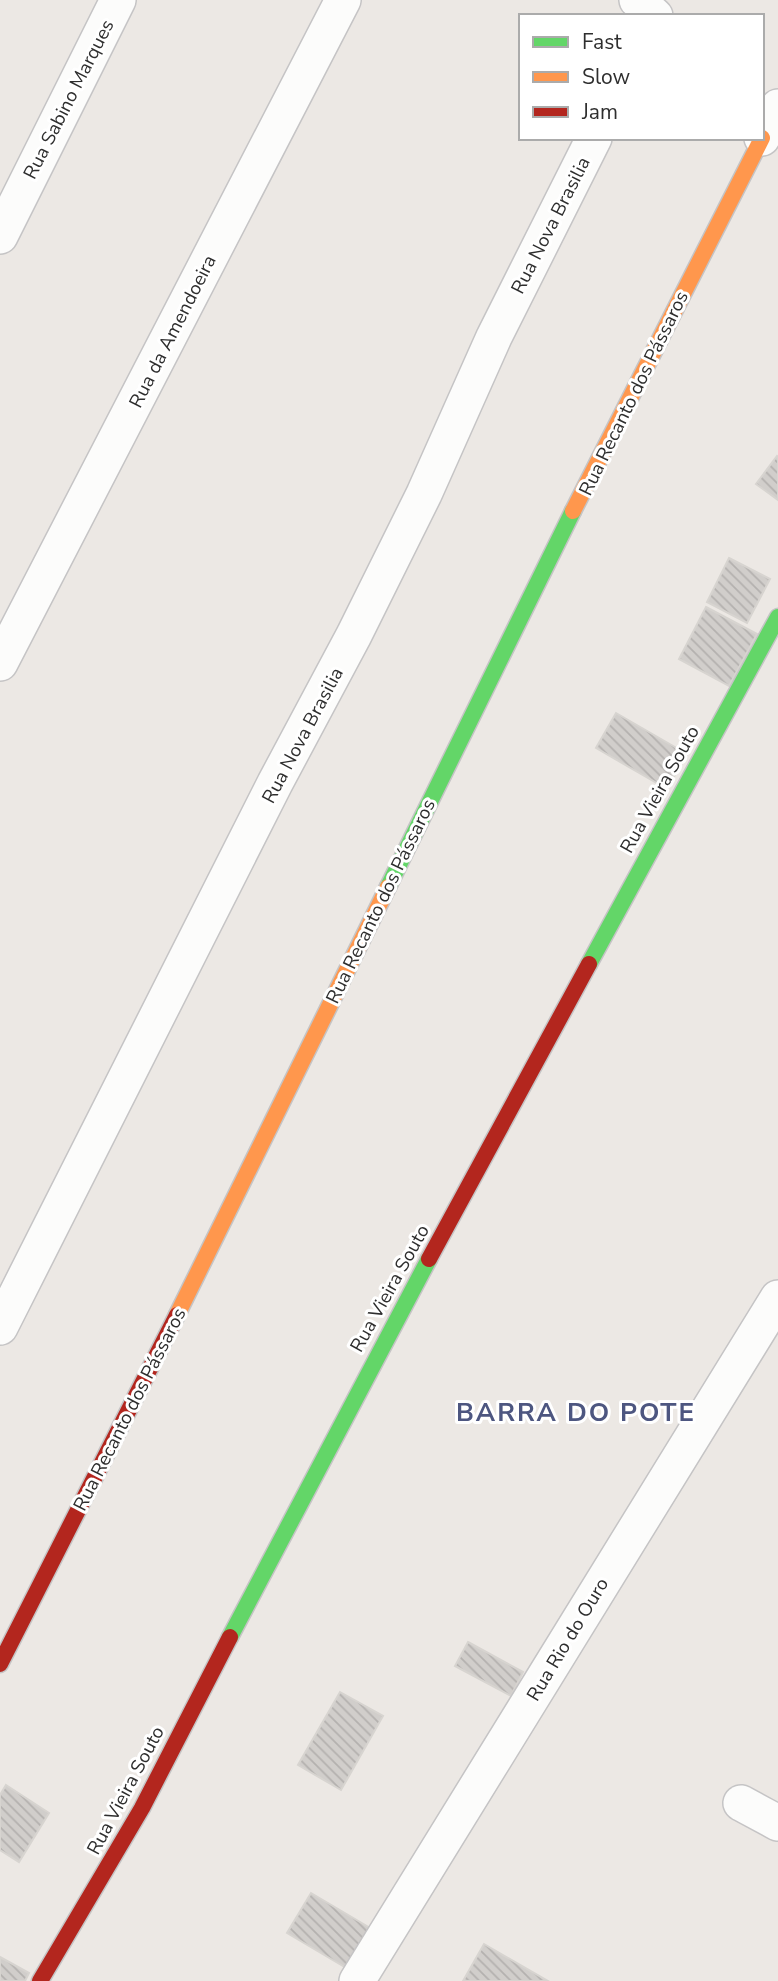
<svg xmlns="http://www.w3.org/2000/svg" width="778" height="1981" viewBox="0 0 778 1981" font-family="'Nunito Sans',sans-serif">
<defs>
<pattern id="building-back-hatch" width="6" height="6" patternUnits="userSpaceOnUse" patternTransform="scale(1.75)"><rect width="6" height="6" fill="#d1cecb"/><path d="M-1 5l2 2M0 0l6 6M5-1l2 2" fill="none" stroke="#b4b1af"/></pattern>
</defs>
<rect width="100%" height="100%" fill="#ece8e4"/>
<g fill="url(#building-back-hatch)" stroke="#d7d4d0" stroke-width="2">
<polygon points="777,456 778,457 778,500 756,484"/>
<polygon points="729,558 770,579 747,623 707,602"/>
<polygon points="706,607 757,634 729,686 679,659"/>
<polygon points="616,713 687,754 667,789 596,748"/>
<polygon points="468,1642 523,1672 511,1696 455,1666"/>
<polygon points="340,1692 383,1716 341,1790 298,1765"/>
<polygon points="6,1785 49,1813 19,1862 0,1850 0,1795"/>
<polygon points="311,1893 377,1932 353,1972 287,1933"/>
<polygon points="484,1944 548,1981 463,1981"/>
<polygon points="0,1957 29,1973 25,1981 0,1981"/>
</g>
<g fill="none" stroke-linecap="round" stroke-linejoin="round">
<g stroke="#c5c4c5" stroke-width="38">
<g id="street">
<polyline points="637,0 655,16"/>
<polyline points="762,138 778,107"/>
<polyline points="0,236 118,0"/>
<polyline points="0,663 343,0"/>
<polyline points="0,1327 275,783 354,635 424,494 494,337 594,138"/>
<polyline points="741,1803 778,1823"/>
<polyline points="357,1981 778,1298"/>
</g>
</g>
<g stroke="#c5c4c5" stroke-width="19">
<g id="fast">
<polyline points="388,887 573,511"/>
<polyline points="589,964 778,617"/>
<polyline points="230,1637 429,1259"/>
</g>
</g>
<g stroke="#c5c4c5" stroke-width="19">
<g id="slow">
<polyline points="573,511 762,138"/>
<polyline points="177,1315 388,887"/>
</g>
</g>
<g stroke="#c5c4c5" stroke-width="19">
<g id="jam">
<polyline points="429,1259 589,964"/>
<polyline points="0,1664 177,1315"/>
<polyline points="40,1981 142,1808 230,1637"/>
</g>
</g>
<use href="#street" stroke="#fcfcfb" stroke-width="35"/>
<use href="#fast" stroke="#63d668" stroke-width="16"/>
<use href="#slow" stroke="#ff974d" stroke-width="16"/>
<use href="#jam" stroke="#b3261e" stroke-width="16"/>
</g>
<g text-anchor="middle" stroke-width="6" stroke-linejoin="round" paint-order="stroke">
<g font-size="19" fill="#2e2e2e" stroke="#fff">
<text transform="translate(68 99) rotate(-63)" y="7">Rua Sabino Marques</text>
<text transform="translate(550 225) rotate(-63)" y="7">Rua Nova Brasilia</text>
<text transform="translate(172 331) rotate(-63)" y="7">Rua da Amendoeira</text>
<text transform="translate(633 393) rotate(-64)" y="7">Rua Recanto dos Pássaros</text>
<text transform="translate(302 735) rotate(-62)" y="7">Rua Nova Brasilia</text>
<text transform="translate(659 789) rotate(-61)" y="7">Rua Vieira Souto</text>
<text transform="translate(380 901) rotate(-64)" y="7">Rua Recanto dos Pássaros</text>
<text transform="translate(389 1288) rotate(-61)" y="7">Rua Vieira Souto</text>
<text transform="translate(129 1409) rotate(-63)" y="7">Rua Recanto dos Pássaros</text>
<text transform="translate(567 1639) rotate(-59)" y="7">Rua Rio do Ouro</text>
<text transform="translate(125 1790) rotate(-62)" y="7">Rua Vieira Souto</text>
</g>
<g font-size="26" font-weight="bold" letter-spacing="2" fill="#4d5680" stroke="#fff">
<text x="576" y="1421">BARRA DO POTE</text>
</g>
</g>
<rect x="519" y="14" width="245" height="126" fill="#ffffff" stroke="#ababab" stroke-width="2"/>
<rect x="533" y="37" width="35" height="10" fill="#63d668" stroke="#ababab" stroke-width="2"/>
<text x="582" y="49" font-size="21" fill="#2e2e2e">Fast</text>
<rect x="533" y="72" width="35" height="10" fill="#ff974d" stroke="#ababab" stroke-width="2"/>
<text x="582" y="84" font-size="21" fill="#2e2e2e">Slow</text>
<rect x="533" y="107" width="35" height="10" fill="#b3261e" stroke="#ababab" stroke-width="2"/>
<text x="582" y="119" font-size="21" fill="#2e2e2e">Jam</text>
</svg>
